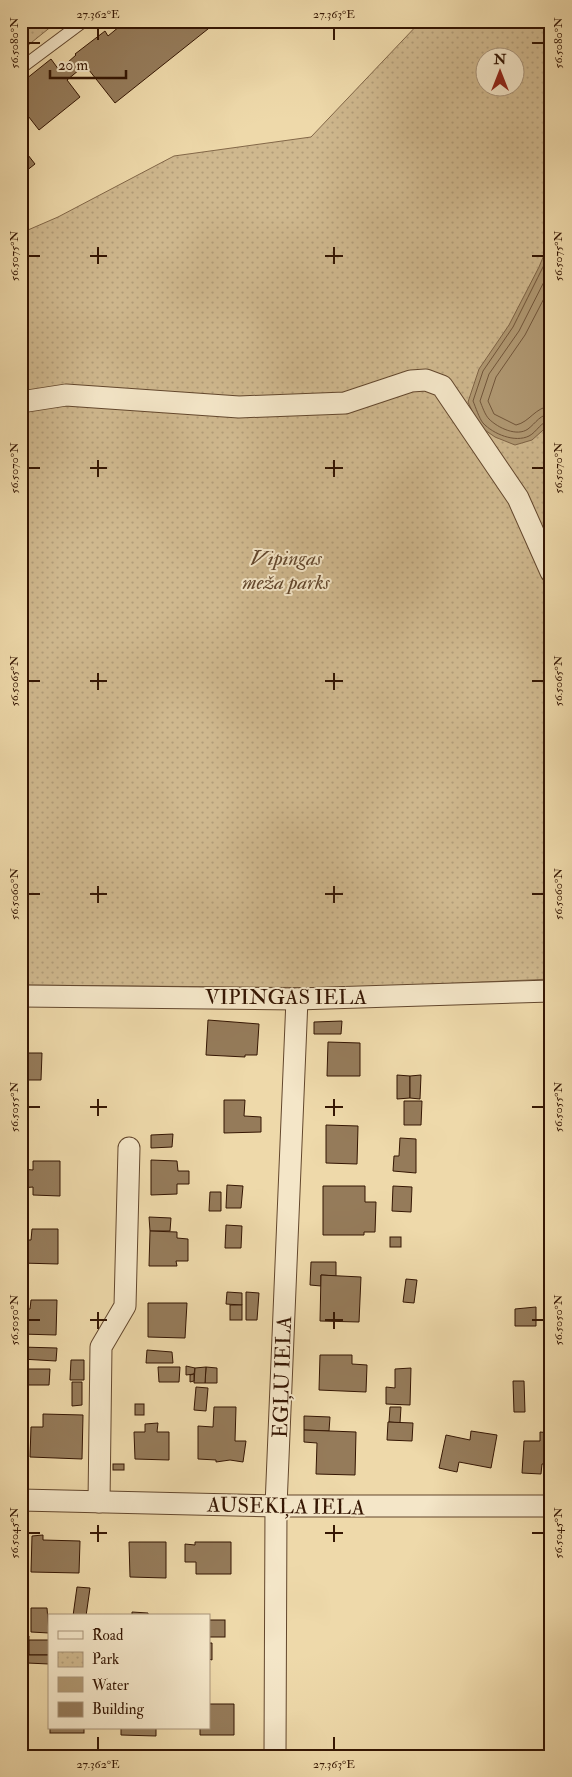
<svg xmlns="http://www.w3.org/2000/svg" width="572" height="1777" viewBox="0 0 572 1777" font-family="'IM FELL Double Pica',serif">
<defs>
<pattern id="park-dots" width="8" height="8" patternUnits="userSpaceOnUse" patternTransform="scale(1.25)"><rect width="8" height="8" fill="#cfb88e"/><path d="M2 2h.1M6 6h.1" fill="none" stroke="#b29d79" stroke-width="1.8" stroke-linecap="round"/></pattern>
</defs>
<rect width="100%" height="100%" fill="#eed9aa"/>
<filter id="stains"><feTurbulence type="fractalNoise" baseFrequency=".004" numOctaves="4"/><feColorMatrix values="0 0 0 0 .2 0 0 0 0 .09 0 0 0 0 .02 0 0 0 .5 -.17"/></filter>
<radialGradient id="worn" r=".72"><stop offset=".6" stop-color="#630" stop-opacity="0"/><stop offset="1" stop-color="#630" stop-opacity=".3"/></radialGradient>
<g fill="url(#park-dots)" stroke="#826748" fill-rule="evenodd">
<polygon points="21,21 58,21 21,51"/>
<path d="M421 21H551V979L347 988 27 985 21 907V233L58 217 174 156 311 137ZM484 58H514V88H484Z"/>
</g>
<polygon fill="#af9771" stroke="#7e6345" points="551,238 551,423 532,440 515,445 495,437 479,426 468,402 479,369 509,325 539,267"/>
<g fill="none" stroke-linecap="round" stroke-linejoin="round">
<g stroke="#72563a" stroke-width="1">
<path d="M551 251 513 327 483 371 473 401C476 408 479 418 483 423 493 434 515 443 529 436 537 432 541 421 551 420"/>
<path d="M551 268 519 331 489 374 480 401C482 406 485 415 489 419 498 428 517 437 528 429 536 423 540 414 551 414"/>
<path d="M551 285 525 335 496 377 488 401 494 414 516 425C530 422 535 407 551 406"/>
</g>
</g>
<g fill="#957b5a" stroke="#351603">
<polygon points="126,21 218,21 115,103 85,65 67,80 80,97 39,130 25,112 21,115 21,83 51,59 59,70 76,55 75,54 105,31 108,36"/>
<polygon points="21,146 35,164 21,175"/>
<polygon points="208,1020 259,1024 257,1055 245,1055 245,1057 206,1055"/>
<polygon points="342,1021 341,1034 314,1034 314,1022"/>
<polygon points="328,1042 360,1043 360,1076 327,1076"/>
<polygon points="21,1053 27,1053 26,1069 21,1069"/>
<polygon points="27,1053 42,1053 41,1080 27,1080"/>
<polygon points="397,1075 410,1076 410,1098 397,1099"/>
<polygon points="421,1075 420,1099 410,1098 410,1076"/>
<polygon points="224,1100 245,1100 244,1116 261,1117 261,1132 224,1133"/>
<polygon points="404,1101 422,1101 421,1125 404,1125"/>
<polygon points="326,1125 358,1126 357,1164 326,1163"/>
<polygon points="173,1134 172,1147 151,1148 151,1135"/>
<polygon points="400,1138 416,1139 416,1173 393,1171 394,1156 399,1156"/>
<polygon points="151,1160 177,1161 178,1171 189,1171 189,1184 177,1184 177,1194 151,1195"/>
<polygon points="33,1161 60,1161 60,1196 33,1195 33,1187 21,1188 21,1169 33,1170"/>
<polygon points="227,1185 243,1186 241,1208 226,1208"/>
<polygon points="323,1186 365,1186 365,1202 376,1202 375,1232 364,1232 364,1235 323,1235"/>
<polygon points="393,1186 412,1187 411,1212 392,1211"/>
<polygon points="210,1192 221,1192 221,1211 209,1211"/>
<polygon points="149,1217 171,1218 170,1231 150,1231"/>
<polygon points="226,1225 242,1226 241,1248 225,1248"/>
<polygon points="32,1229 58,1229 58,1264 21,1263 21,1240 31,1240"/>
<polygon points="150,1231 177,1232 177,1238 188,1239 188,1261 176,1261 177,1266 149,1266"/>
<rect x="390" y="1237" width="11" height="10"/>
<polygon points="311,1262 336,1262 336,1276 321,1275 321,1286 310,1285"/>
<polygon points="321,1275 361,1277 359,1322 320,1321"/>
<polygon points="406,1279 417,1280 414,1303 403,1302"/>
<polygon points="227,1292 242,1293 242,1305 226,1304"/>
<polygon points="246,1292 259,1293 257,1320 246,1320"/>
<polygon points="31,1300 57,1300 56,1335 21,1334 21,1309 30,1309"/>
<polygon points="148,1303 187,1303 185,1338 148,1337"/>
<rect x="230" y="1305" width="12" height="15"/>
<polygon points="536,1307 536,1326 515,1326 515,1309"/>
<polygon points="21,1347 57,1348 56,1361 21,1359"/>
<polygon points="147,1350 172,1352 173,1363 146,1363"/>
<polygon points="320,1355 352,1355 352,1364 367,1365 366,1392 319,1390"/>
<polygon points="71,1360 84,1360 84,1380 70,1380"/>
<polygon points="186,1366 195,1368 194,1374 186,1375"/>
<polygon points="158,1367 180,1367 179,1382 159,1382"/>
<polygon points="206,1367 217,1368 217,1383 205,1383"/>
<polygon points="206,1367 205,1383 194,1383 195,1368"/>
<polygon points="411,1368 410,1405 386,1404 386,1387 395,1388 395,1369"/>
<polygon points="26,1369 50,1369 49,1385 27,1385"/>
<polygon points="194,1374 194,1381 190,1382 190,1375"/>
<polygon points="513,1381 524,1381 525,1412 514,1412"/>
<polygon points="72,1382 82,1382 82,1405 72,1406"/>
<polygon points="196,1387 208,1388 206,1411 194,1410"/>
<rect x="135" y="1404" width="9" height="11"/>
<polygon points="214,1407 236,1407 235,1441 246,1441 243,1462 230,1460 216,1462 216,1460 198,1459 198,1426 213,1427"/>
<polygon points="390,1407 401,1407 400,1423 389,1422"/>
<polygon points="43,1414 83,1415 82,1459 30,1457 31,1427 43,1427"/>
<polygon points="304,1416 330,1417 329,1431 304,1430"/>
<polygon points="388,1422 413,1423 412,1441 387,1440"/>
<polygon points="158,1423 157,1432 169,1432 169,1460 135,1459 134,1432 145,1432 145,1424"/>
<polygon points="304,1430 356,1432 355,1475 316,1474 317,1443 304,1442"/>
<polygon points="471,1431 497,1435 491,1468 459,1462 457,1472 439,1468 446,1435 470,1440"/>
<polygon points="540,1432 551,1433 551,1464 542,1464 541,1474 522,1473 524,1441 540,1441"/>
<rect x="113" y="1464" width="11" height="6"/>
<polygon points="43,1535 43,1540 80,1541 79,1573 31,1572 32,1536"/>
<polygon points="129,1542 166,1542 166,1578 130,1577"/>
<polygon points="195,1542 231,1542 231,1574 196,1574 196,1562 185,1562 185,1544 195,1545"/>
<polygon points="77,1587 90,1588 86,1616 73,1616"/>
<polygon points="22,1599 28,1599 27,1617 21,1617"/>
<polygon points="31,1608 47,1608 49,1633 31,1632"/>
<polygon points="132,1612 148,1613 148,1616 132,1616"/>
<rect x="21" y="1617" width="6" height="18"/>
<rect x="209" y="1620" width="16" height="17"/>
<polygon points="21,1636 29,1636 27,1676 21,1675"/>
<rect x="29" y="1640" width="20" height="15"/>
<polygon points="209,1643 212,1643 212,1660 209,1659"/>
<polygon points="27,1655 49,1655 49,1664 27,1663"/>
<polygon points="209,1704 234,1704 234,1735 200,1735 200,1728 209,1728"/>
<rect x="50" y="1728" width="34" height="5"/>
<polygon points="121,1728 156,1728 156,1736 121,1735"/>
</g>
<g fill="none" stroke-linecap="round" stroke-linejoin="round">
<g stroke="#63472d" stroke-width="13">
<polyline id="lane" points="21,68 84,21"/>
</g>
<g stroke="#63472d" stroke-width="23">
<g id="street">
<polyline points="21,402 66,395 239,407 345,403 411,381 426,380 442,386 518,498 551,572"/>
<polyline points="21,996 297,999 551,991"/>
<polyline points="21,1500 276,1506 551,1506"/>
<polyline points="99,1502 101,1347 125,1306 129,1148"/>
<polyline points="275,1756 276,1506 297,999"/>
</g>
</g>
<use href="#lane" stroke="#f4e6c8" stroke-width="11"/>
<use href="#street" stroke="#f4e6c8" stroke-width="21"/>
</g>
<path fill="none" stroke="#351603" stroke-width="2" d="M98 28V40M334 28V40M28 43H40M532 43H544M98 247V264M334 247V264M28 256H40M90 256H107M325 256H343M532 256H544M98 460V477M334 460V477M28 468H40M90 468H107M325 468H343M532 468H544M98 673V690M334 673V690M28 681H40M90 681H107M325 681H343M532 681H544M98 886V903M334 886V903M28 894H40M90 894H107M325 894H343M532 894H544M98 1099V1116M334 1099V1116M28 1107H40M90 1107H107M325 1107H343M532 1107H544M98 1312V1329M334 1312V1329M28 1320H40M90 1320H107M325 1320H343M532 1320H544M98 1525V1542M334 1525V1542M28 1533H40M90 1533H107M325 1533H343M532 1533H544M98 1737V1750M334 1737V1750"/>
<g text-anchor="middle" stroke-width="4" stroke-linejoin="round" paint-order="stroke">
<g font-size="21" font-style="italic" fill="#63472d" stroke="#f4e6c8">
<text x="286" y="565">Vipingas<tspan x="286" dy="24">meža parks</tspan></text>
</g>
<g font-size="21" fill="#351603" stroke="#f4e6c8">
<text x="286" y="1004">VIPINGAS IELA</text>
<text transform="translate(282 1377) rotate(-88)" y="7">EGĻU IELA</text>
<text transform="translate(286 1506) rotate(1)" y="7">AUSEKĻA IELA</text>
</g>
</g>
<rect width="572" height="1777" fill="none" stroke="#eed9aa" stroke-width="55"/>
<rect x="48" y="1614" width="162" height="115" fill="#f4e6c8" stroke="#a89379"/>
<rect x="58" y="1631" width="25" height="8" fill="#f4e6c8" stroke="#a89379"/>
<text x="92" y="1640" font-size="15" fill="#351603">Road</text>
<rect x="58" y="1652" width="25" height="15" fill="url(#park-dots)" stroke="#a89379"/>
<text x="92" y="1664" font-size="15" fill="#351603">Park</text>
<rect x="58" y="1677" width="25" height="15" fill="#af9771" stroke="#a89379"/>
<text x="92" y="1690" font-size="15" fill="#351603">Water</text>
<rect x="58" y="1702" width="25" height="15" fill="#957b5a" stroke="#a89379"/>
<text x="92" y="1714" font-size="15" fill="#351603">Building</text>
<g transform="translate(500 72)"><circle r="24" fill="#f4e6c8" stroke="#a89379"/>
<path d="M0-4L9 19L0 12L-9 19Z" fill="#8f2418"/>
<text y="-8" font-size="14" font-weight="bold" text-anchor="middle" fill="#351603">N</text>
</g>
<path d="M50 70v8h76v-8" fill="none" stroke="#351603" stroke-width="2.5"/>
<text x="58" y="70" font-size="15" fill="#351603" stroke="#f4e6c8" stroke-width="4" paint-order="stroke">20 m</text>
<rect x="28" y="28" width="516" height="1722" fill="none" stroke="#351603" stroke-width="2"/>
<g font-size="12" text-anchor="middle" fill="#351603">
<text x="98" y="18">27.362°E</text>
<text x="334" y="18">27.363°E</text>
<text transform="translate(14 43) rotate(-90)" y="4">56.5080°N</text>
<text transform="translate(558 43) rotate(-90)" y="4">56.5080°N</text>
<text transform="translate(14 256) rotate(-90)" y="4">56.5075°N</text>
<text transform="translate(558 256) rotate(-90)" y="4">56.5075°N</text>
<text transform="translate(14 468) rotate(-90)" y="4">56.5070°N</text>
<text transform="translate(558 468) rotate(-90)" y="4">56.5070°N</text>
<text transform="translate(14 681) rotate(-90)" y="4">56.5065°N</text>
<text transform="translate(558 681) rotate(-90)" y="4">56.5065°N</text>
<text transform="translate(14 894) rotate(-90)" y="4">56.5060°N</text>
<text transform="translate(558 894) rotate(-90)" y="4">56.5060°N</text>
<text transform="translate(14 1107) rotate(-90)" y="4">56.5055°N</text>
<text transform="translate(558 1107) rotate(-90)" y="4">56.5055°N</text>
<text transform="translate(14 1320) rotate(-90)" y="4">56.5050°N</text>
<text transform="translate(558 1320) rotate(-90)" y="4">56.5050°N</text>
<text transform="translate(14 1533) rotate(-90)" y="4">56.5045°N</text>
<text transform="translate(558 1533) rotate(-90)" y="4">56.5045°N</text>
<text x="98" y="1768">27.362°E</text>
<text x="334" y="1768">27.363°E</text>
</g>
<rect width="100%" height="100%" filter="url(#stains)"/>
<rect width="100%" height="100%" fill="url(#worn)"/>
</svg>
